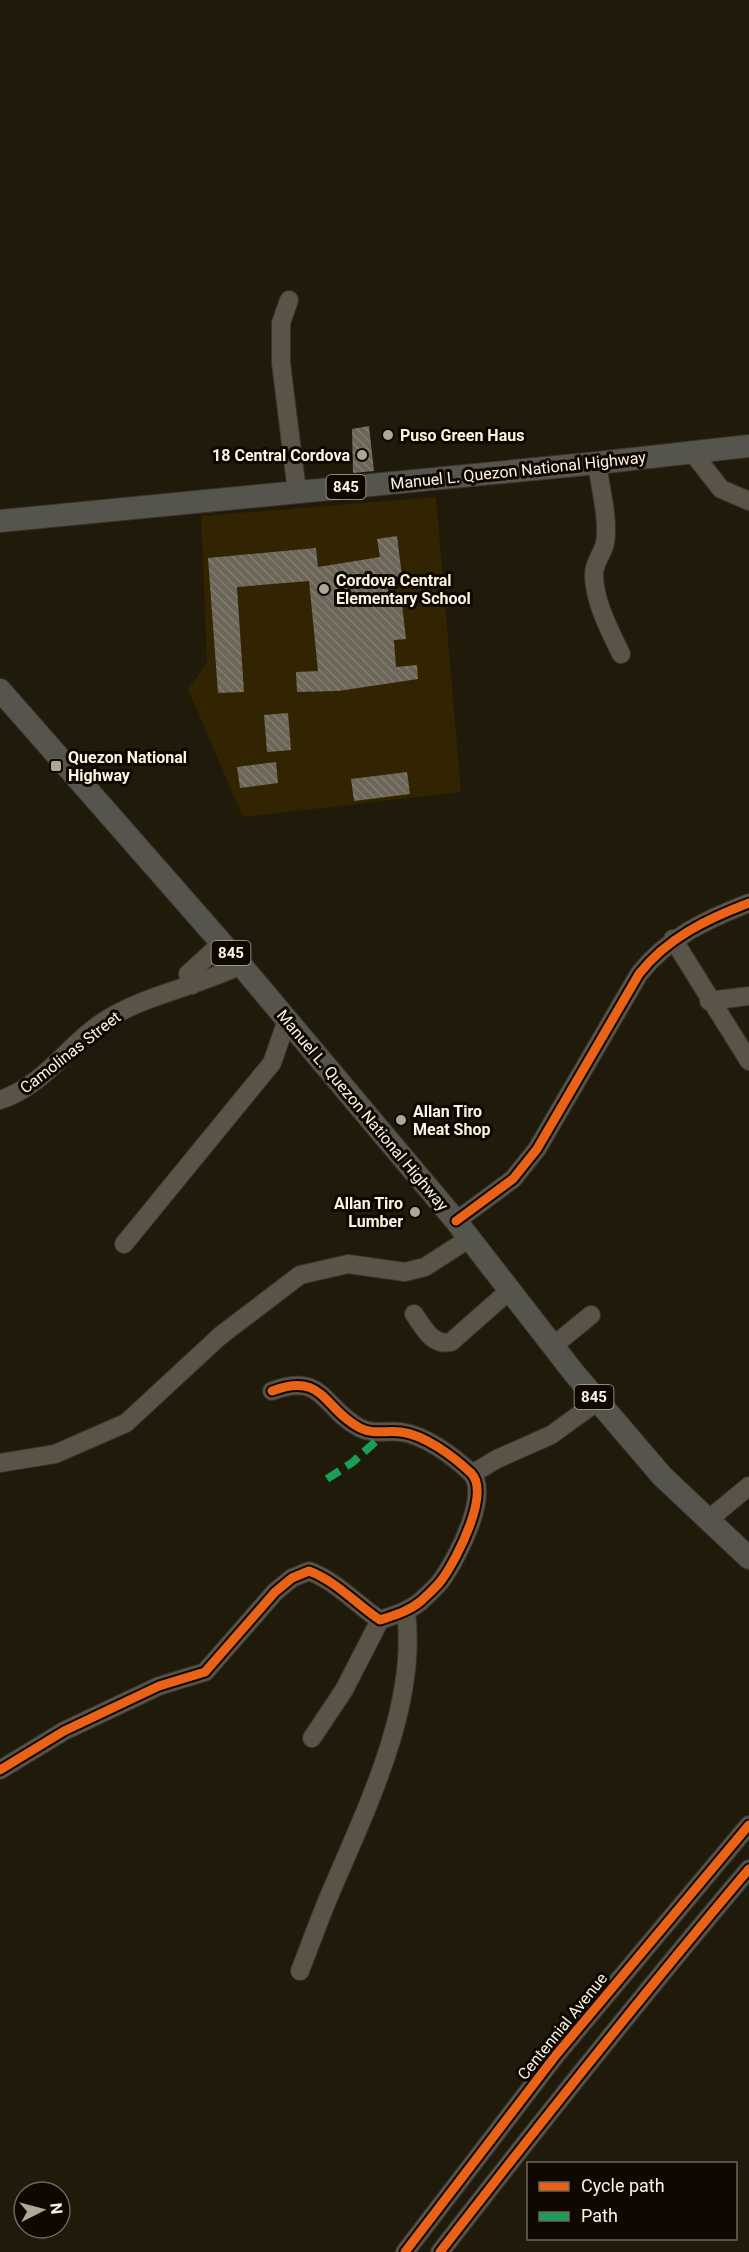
<svg xmlns="http://www.w3.org/2000/svg" width="749" height="2252" viewBox="0 0 749 2252" font-family="Roboto,sans-serif">
<defs>
<pattern id="building-back-hatch" width="6" height="6" patternUnits="userSpaceOnUse" patternTransform="scale(1.5)"><rect width="6" height="6" fill="#6c6659"/><path d="M-1 5l2 2M0 0l6 6M5-1l2 2" fill="none" stroke="#827c71"/></pattern>
</defs>
<rect width="100%" height="100%" fill="#201a0a"/>
<polygon fill="#322301" points="436,497 461,792 243,817 188,689 207,662 201,516"/>
<g fill="url(#building-back-hatch)">
<polygon points="369,426 374,471 353,473 352,429"/>
<polygon points="397,536 402,576 387,579 390,606 402,605 406,639 394,640 396,667 417,665 418,679 338,691 297,692 296,672 318,671 309,581 237,587 244,692 218,693 208,558 316,548 318,567 380,557 377,539"/>
<polygon points="288,713 291,750 267,752 264,715"/>
<polygon points="276,762 278,783 240,788 237,767"/>
<polygon points="407,772 410,794 354,801 351,779"/>
</g>
<g fill="none" stroke-linecap="round" stroke-linejoin="round">
<g stroke="#39342b" stroke-width="20">
<g id="minor">
<polyline points="289,300 281,323 281,363 297,492"/>
<polyline points="692,452 721,489 749,501"/>
<path d="M597 463C600 488 609 518 605 543 603 553 594 563 594 574 594 601 609 629 621 654"/>
<polyline points="673,939 749,1061"/>
<polyline points="192,985 188,974 222,943"/>
<polyline points="709,1001 749,996"/>
<path d="M0 1100C46 1085 69 1042 109 1018 149 994 198 986 241 965"/>
<path d="M456 1221 513 1179 537 1149 639 974C667 938 707 919 749 903"/>
<polyline points="124,1244 272,1063 287,1020"/>
<path d="M414 1314C424 1328 432 1346 451 1342L510 1290"/>
<polyline points="553,1346 591,1315"/>
<polyline points="0,1463 55,1454 126,1423 220,1336 300,1275 348,1264 405,1272 425,1267 470,1238"/>
<polyline points="472,1474 497,1459 551,1435 598,1401"/>
<polyline points="708,1520 749,1486"/>
<polyline points="312,1738 344,1690 380,1620"/>
<path d="M0 1770 64 1731 159 1686 205 1672 275 1592 292 1578 309 1571C336 1581 356 1604 380 1620 395 1615 409 1611 421 1601 428 1594 438 1586 443 1578 457 1558 491 1493 471 1473 453 1456 425 1435 401 1432 386 1430 374 1435 360 1428 323 1409 324 1371 272 1391"/>
<path d="M300 1971C310 1945 319 1920 330 1894 366 1809 418 1706 406 1612"/>
<polyline points="405,2252 556,2055 749,1825"/>
<path d="M440 2252C541 2122 643 1994 749 1869"/>
</g>
</g>
<g stroke="#39342b" stroke-width="24">
<g id="major">
<polyline points="0,521 597,463 749,446"/>
<polyline points="0,690 241,965 456,1221 574,1373 662,1476 749,1558"/>
</g>
</g>
<use href="#minor" stroke="#595348" stroke-width="18"/>
<use href="#major" stroke="#55544d" stroke-width="22"/>
<polyline stroke="#1a9f57" stroke-width="8" stroke-dasharray="15 8" stroke-linecap="butt" points="327,1479 353,1462 386,1432"/>
<g stroke="#0e0801" stroke-width="13">
<g id="cycleway">
<path d="M456 1221 513 1179 537 1149 639 974C667 938 707 919 749 903"/>
<path d="M0 1770 64 1731 159 1686 205 1672 275 1592 292 1578 309 1571C336 1581 356 1604 380 1620 395 1615 409 1611 421 1601 428 1594 438 1586 443 1578 457 1558 491 1493 471 1473 453 1456 425 1435 401 1432 386 1430 374 1435 360 1428 323 1409 324 1371 272 1391"/>
<polyline points="405,2252 556,2055 749,1825"/>
<path d="M440 2252C541 2122 643 1994 749 1869"/>
</g>
</g>
<use href="#cycleway" stroke="#ea6118" stroke-width="9"/>
</g>
<g fill="#afa796" stroke="#0e0801" stroke-width="2">
<circle cx="388" cy="435" r="6"/>
<circle cx="362" cy="455" r="6"/>
<circle cx="324" cy="589" r="6"/>
<rect x="50" y="760" width="12" height="12" rx="3"/>
<circle cx="401" cy="1120" r="6"/>
<circle cx="415" cy="1212" r="6"/>
</g>
<g text-anchor="middle" stroke-width="6" stroke-linejoin="round" paint-order="stroke">
<g fill="#0e0801" stroke="#b5ac9e" stroke-width="1.5">
<rect x="326.5" y="475" width="39" height="24" rx="4.5"/>
<rect x="211.5" y="941" width="39" height="24" rx="4.5"/>
<rect x="574.5" y="1385" width="39" height="24" rx="4.5"/>
</g>
<g font-size="15" font-weight="bold" fill="#fcf3e1">
<text x="346" y="492">845</text>
<text x="231" y="958">845</text>
<text x="594" y="1402">845</text>
</g>
<g font-size="16" font-weight="bold" fill="#fcf3e1" stroke="#0e0801" text-anchor="start">
<text x="400" y="441">Puso Green Haus</text>
<text x="350" y="461" text-anchor="end">18 Central Cordova</text>
<text x="336" y="586">Cordova Central<tspan x="336" dy="18">Elementary School</tspan></text>
<text x="68" y="763">Quezon National<tspan x="68" dy="18">Highway</tspan></text>
<text x="413" y="1117">Allan Tiro<tspan x="413" dy="18">Meat Shop</tspan></text>
<text x="403" y="1209" text-anchor="end">Allan Tiro<tspan x="403" dy="18">Lumber</tspan></text>
</g>
<g font-size="16" fill="#fcf3e1" stroke="#0e0801">
<text transform="translate(518 470) rotate(-6)" y="6">Manuel L. Quezon National Highway</text>
<text transform="translate(70 1052) rotate(-38)" y="6">Camolinas Street</text>
<text transform="translate(363 1110) rotate(50)" y="6">Manuel L. Quezon National Highway</text>
<text transform="translate(562 2026) rotate(-51)" y="6">Centennial Avenue</text>
</g>
</g>
<rect x="527" y="2162" width="210" height="78" fill="#0e0801" stroke="#6d665b" stroke-width="1.5"/>
<rect x="539" y="2182" width="30" height="9" fill="#ea6118" stroke="#6d665b" stroke-width="1.5"/>
<text x="581" y="2192" font-size="18" fill="#fcf3e1">Cycle path</text>
<rect x="539" y="2212" width="30" height="9" fill="#1a9f57" stroke="#6d665b" stroke-width="1.5"/>
<text x="581" y="2222" font-size="18" fill="#fcf3e1">Path</text>
<g transform="translate(42 2210) rotate(84)"><circle r="28" fill="#0e0801" stroke="#6d665b" stroke-width="1.5"/>
<path d="M0-4.5L10 22L0 15L-10 22Z" fill="#afa796"/>
<text y="-9" font-size="16" font-weight="bold" text-anchor="middle" fill="#fcf3e1">N</text>
</g>
</svg>
